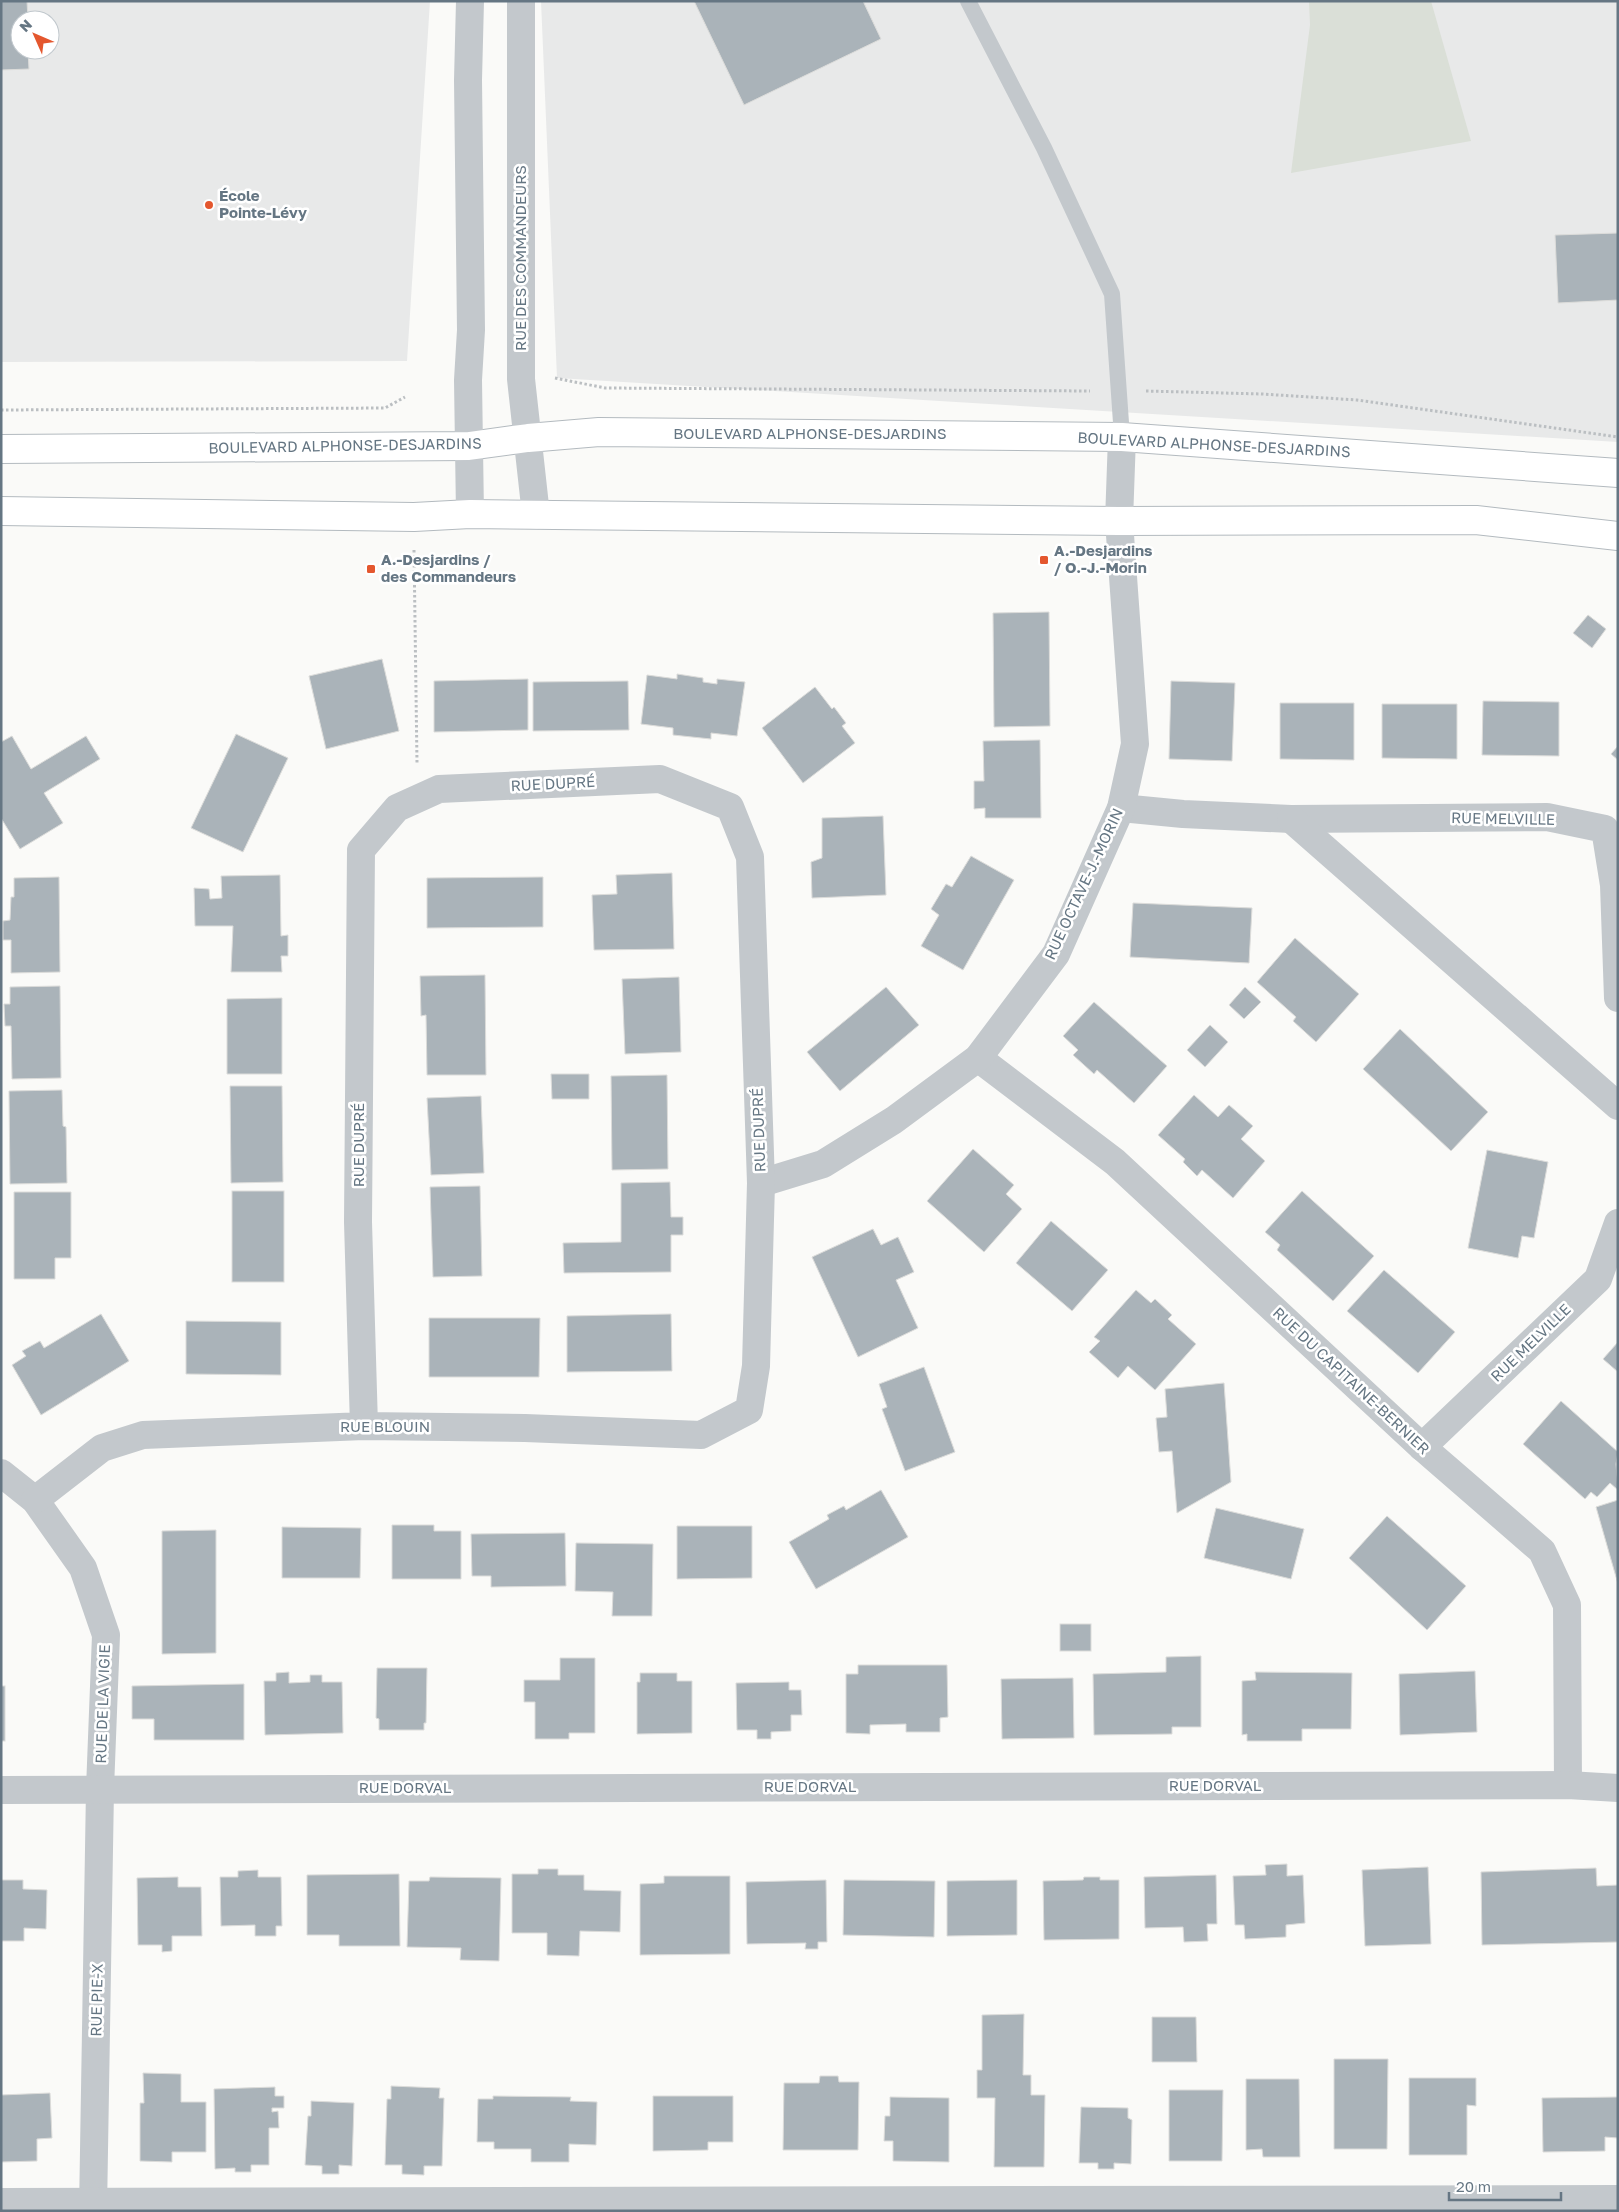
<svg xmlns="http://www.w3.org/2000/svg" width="1619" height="2212" viewBox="0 0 1619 2212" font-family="'Golos Text',sans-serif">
<rect width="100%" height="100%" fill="#fafaf8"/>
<g fill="#e8e9e9" fill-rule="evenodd">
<path d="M1 1H430L407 361 1 362ZM20 20H50V50H20Z"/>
<polygon points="541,1 1618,1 1618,442 557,378"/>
</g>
<polygon fill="#dadfd7" points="1309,1 1431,1 1471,141 1291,173 1310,25"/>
<g fill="#aab3b9" stroke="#dcdcda">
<polygon points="1,1 27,1 28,20 20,20 20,50 28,50 29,69 1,70"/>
<polygon points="694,1 863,1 881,39 744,105"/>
<polygon points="1618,233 1618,300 1558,303 1555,235"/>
<polygon points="1049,612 1050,726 994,727 993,613"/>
<polygon points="1588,615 1606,629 1592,648 1573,633"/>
<polygon points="382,659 399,731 326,749 309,676"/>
<polygon points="677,674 703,678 703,682 717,684 717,679 745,682 737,736 711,733 711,739 673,735 673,728 641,724 647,675 677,679"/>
<polygon points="528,679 528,730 434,732 434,681"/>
<polygon points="628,681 629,730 533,731 533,682"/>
<polygon points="1171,681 1235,683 1232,761 1169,759"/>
<polygon points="815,687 832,709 834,707 846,723 842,726 855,743 803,783 762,728"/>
<polygon points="1483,701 1559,702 1559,756 1482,755"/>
<polygon points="1280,703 1354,703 1354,760 1280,759"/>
<polygon points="1382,704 1457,704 1457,759 1382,758"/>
<polygon points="236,734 288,758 243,852 191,828"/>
<polygon points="12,736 31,769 86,736 100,759 44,793 63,823 20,849 1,818 1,742"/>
<polygon points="1040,740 1041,818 985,818 985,808 974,809 974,781 984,781 983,741"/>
<polygon points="1618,746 1618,760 1611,754"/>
<polygon points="883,816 886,895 812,898 811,862 822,858 822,818"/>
<polygon points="971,856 1014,880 963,970 921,946 939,915 931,909 946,884 952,887"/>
<polygon points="672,873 674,949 594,950 592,895 617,894 616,875"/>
<polygon points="280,875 281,936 288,935 288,956 281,956 282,972 231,972 233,926 195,926 194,888 209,889 210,899 222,898 221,876"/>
<polygon points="59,877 60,972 11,973 11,940 3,940 3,921 10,920 11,897 14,897 14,878"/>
<polygon points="543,877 543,927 427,928 427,878"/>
<polygon points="1133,903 1252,908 1249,963 1130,957"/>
<polygon points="1295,938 1359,994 1316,1042 1293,1021 1296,1017 1257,982"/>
<polygon points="485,975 486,1075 427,1075 426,1015 421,1016 420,976"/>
<polygon points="679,977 681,1052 625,1054 622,979"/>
<polygon points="60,986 61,1078 12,1079 11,1026 5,1026 4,1004 10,1004 10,987"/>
<polygon points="886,987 919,1025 840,1091 807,1052"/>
<polygon points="1245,987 1261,1002 1244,1019 1229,1005"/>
<polygon points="282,998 282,1074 227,1074 227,999"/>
<polygon points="1094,1002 1167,1066 1134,1103 1097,1070 1094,1074 1073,1055 1078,1050 1063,1036"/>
<polygon points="1210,1025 1228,1042 1205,1067 1187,1050"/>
<polygon points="1400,1029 1488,1112 1451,1151 1363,1069"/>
<polygon points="551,1074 589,1074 589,1099 552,1099"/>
<polygon points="667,1075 668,1169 612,1170 611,1076"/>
<polygon points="230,1086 282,1086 283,1182 231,1183"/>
<polygon points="62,1090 63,1126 66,1127 67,1183 10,1184 9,1091"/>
<polygon points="1194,1095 1218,1117 1229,1105 1253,1126 1241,1139 1265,1161 1233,1198 1202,1170 1197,1176 1183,1162 1185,1159 1158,1135"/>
<polygon points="481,1096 484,1173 431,1175 427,1098"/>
<polygon points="973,1149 1014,1185 1006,1194 1022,1209 984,1252 927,1201"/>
<polygon points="1487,1150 1548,1162 1534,1238 1522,1236 1518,1258 1468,1248"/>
<polygon points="670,1182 671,1217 683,1217 683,1235 671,1235 671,1272 564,1273 563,1243 621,1242 621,1183"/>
<polygon points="480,1186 482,1276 433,1277 430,1187"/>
<rect x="232" y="1191" width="52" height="91"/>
<polygon points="1302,1191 1374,1256 1333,1301 1277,1250 1280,1245 1265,1232"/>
<polygon points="14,1192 71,1192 71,1258 55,1258 55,1279 14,1279"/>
<polygon points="1051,1221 1108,1270 1072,1311 1016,1263"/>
<polygon points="873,1229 881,1245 898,1237 914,1272 896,1280 918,1328 858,1357 812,1257"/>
<polygon points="1384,1270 1455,1332 1418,1373 1347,1311"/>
<polygon points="1136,1290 1151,1303 1155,1299 1172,1315 1168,1319 1196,1344 1155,1390 1128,1366 1118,1378 1089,1352 1100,1341 1094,1337"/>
<polygon points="101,1314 129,1361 41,1415 12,1365 26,1356 22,1351 40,1341 44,1348"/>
<polygon points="671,1314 672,1371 567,1372 567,1316"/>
<polygon points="429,1318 540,1318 539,1377 429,1377"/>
<polygon points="186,1321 281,1322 281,1375 186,1374"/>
<polygon points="1618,1342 1618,1372 1603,1359"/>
<polygon points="924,1367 955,1452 905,1471 882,1409 887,1407 879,1384"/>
<polygon points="1224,1383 1231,1482 1177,1513 1172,1451 1159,1452 1156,1418 1167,1417 1165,1389"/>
<polygon points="1561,1401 1618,1452 1616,1464 1618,1490 1610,1483 1597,1497 1591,1492 1585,1499 1523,1444"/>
<polygon points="881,1490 908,1537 816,1589 789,1542 829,1519 827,1515 844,1506 846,1510"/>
<polygon points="1618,1500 1618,1584 1596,1507"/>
<polygon points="1216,1508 1304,1529 1291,1579 1204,1558"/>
<polygon points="1387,1516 1466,1586 1427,1630 1349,1558"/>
<polygon points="392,1525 434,1525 434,1531 461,1531 461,1579 392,1579"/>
<polygon points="677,1526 752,1526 752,1578 677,1579"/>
<polygon points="282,1527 361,1528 360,1578 282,1578"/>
<polygon points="216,1530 216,1653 162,1654 162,1531"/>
<polygon points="565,1533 566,1586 491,1587 491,1576 472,1576 471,1534"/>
<polygon points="576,1543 653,1544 652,1616 612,1616 613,1592 575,1591"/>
<rect x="1060" y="1624" width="31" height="27"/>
<polygon points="1201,1656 1201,1727 1172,1727 1172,1734 1094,1735 1093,1674 1166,1672 1166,1657"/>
<polygon points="560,1658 595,1658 595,1733 569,1733 569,1739 535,1739 535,1702 524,1702 524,1680 560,1680"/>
<polygon points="858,1665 947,1665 948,1717 940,1718 940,1732 906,1732 906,1724 870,1725 870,1734 846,1733 846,1674 858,1674"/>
<polygon points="377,1668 427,1668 426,1723 424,1723 424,1730 379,1730 379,1719 376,1718"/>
<polygon points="1475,1671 1477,1732 1400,1735 1399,1674"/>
<polygon points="289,1672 289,1683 310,1682 310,1675 322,1675 322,1682 342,1682 343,1733 265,1735 264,1681 276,1681 276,1673"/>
<polygon points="1255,1672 1352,1673 1351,1729 1302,1729 1302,1741 1247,1741 1247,1734 1242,1735 1242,1681 1256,1680"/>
<polygon points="640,1673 677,1673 677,1681 692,1681 692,1733 637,1734 637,1682 640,1682"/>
<polygon points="1073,1678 1074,1738 1002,1739 1001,1679"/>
<polygon points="789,1682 789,1690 801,1690 802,1715 791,1715 791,1731 771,1732 771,1739 757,1739 757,1730 737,1730 736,1683"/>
<polygon points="244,1684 244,1740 154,1740 154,1719 132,1719 132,1686"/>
<rect x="1" y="1686" width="4" height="55"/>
<polygon points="1287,1864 1287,1876 1303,1875 1305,1923 1286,1925 1286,1937 1245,1939 1244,1925 1235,1925 1233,1876 1266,1875 1265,1865"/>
<polygon points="1428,1867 1431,1944 1365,1946 1362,1870"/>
<polygon points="1596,1868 1597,1886 1618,1885 1618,1942 1482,1945 1481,1872"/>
<polygon points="538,1869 558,1869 558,1875 584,1875 584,1890 621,1891 620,1932 580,1931 579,1956 547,1955 547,1933 512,1933 512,1874 538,1874"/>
<polygon points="258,1870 258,1877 281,1877 282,1926 276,1926 276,1936 255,1936 255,1925 221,1926 220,1877 238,1877 238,1871"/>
<polygon points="399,1874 400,1946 339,1946 339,1935 307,1935 307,1875"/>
<polygon points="1216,1875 1217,1924 1207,1924 1208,1941 1184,1942 1183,1927 1145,1928 1144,1877"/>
<polygon points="664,1876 730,1876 730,1954 640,1955 640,1884 664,1883"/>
<polygon points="178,1877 178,1887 201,1887 202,1936 172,1936 172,1951 162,1952 162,1945 138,1945 137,1878"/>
<polygon points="430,1877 501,1878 499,1961 460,1960 461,1948 407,1947 409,1881 429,1881"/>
<polygon points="1084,1877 1100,1877 1100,1880 1119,1880 1119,1939 1044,1940 1043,1881 1083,1880"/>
<polygon points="1,1880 23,1880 23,1889 47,1890 46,1929 24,1928 24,1941 1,1941"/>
<polygon points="826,1880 827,1942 818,1942 818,1949 805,1949 806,1943 747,1944 746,1882"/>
<polygon points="844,1880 935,1881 934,1937 843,1935"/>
<polygon points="1017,1880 1017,1935 947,1936 947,1881"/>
<polygon points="1024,2014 1023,2075 1031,2075 1031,2095 1045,2095 1044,2167 994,2167 995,2098 977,2098 977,2070 982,2070 982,2015"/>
<polygon points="1152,2017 1196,2017 1197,2062 1152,2062"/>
<polygon points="1334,2059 1388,2059 1387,2149 1334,2149"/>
<polygon points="143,2073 181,2074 181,2102 206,2102 206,2152 172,2152 172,2162 140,2161 140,2103 144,2103"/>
<polygon points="820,2076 838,2076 839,2082 859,2082 858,2150 783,2150 784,2083 819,2083"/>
<polygon points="1409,2078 1476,2078 1476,2106 1467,2105 1467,2155 1409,2155"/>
<polygon points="1246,2079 1299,2079 1300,2157 1263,2157 1262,2149 1246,2150"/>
<polygon points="391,2086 440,2088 439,2098 444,2098 442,2166 424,2166 424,2175 402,2174 402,2165 385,2165 387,2099 391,2099"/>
<polygon points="275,2087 275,2096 284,2096 284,2108 272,2108 272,2112 278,2111 279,2128 269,2128 269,2165 251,2165 251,2172 235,2172 235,2168 215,2169 214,2089"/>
<polygon points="1169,2090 1223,2090 1222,2161 1169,2161"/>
<polygon points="50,2093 52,2138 37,2139 37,2161 1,2162 1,2095"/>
<polygon points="493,2096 571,2097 570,2101 597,2102 596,2145 569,2144 569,2162 531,2162 531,2149 494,2149 494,2142 477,2142 478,2099 493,2099"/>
<polygon points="653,2096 733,2096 733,2142 708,2142 708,2150 653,2151"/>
<polygon points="890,2097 949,2098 949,2162 893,2161 893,2141 884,2141 885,2116 890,2116"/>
<polygon points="1618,2097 1618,2138 1605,2137 1605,2151 1543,2152 1542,2098"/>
<polygon points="311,2101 354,2103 352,2166 339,2165 339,2174 322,2174 322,2166 305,2165 308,2116 311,2116"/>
<polygon points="1081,2107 1128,2108 1128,2118 1132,2120 1131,2164 1114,2163 1114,2169 1098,2169 1098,2163 1079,2163"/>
</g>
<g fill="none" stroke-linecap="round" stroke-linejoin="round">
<g stroke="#b3babf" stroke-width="30">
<g id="secondary">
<polyline points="1,449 469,446 528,438 599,432 1122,437 1618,473"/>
<polyline points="1,511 414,517 470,514 1119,521 1476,520 1618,536"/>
</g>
</g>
<g stroke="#bbbfc2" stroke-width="3" stroke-dasharray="2.5 2.5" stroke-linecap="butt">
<polyline points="555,378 605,388 1090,391"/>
<polyline points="1146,391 1262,394 1357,400 1618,437"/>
<polyline points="1,410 385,408 405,397"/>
<polyline points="414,550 417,763"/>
</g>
<polyline stroke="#c3c8cc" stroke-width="16" points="968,1 1044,148 1112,294 1122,437"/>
<g stroke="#c3c8cc" stroke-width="28">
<polyline points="521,1 521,379 536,515"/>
<polyline points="470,514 468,380 471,330 468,80 470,1"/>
<polyline points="1121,808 1183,814 1291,819 1547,817 1605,829 1614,885 1618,998"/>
<polyline points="1291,819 1618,1106"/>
<polyline points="978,1058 1115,1162 1422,1447 1542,1551 1567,1605 1568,1785"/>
<polyline points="761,1183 823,1164 894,1120 978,1058 1056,954 1121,808 1135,744 1119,521 1122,437"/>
<polyline points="1422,1447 1598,1279 1618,1223"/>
<polyline points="1,1473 35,1500 83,1568 106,1635 100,1789 93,2211"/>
<polyline points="35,1500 102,1448 143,1435 364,1426 525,1428 701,1435 749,1410 756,1366 761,1183 750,857 730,807 660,779 439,789 397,808 361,850 358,1222 364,1426"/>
<polyline points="1,1790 1568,1785 1618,1788"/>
<polyline points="1,2202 1618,2199"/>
</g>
<use href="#secondary" stroke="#fff" stroke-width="28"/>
</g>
<g fill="#e4572e" stroke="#fff" stroke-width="2">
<circle cx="209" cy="205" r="5"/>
<rect x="1039" y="555" width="10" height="10" rx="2.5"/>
<rect x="366" y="564" width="10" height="10" rx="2.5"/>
</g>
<g text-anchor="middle" stroke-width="5" stroke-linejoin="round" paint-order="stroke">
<g font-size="15" font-weight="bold" fill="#657683" stroke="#fff" text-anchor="start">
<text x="219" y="201">École<tspan x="219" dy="17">Pointe-Lévy</tspan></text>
<text x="1054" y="556">A.-Desjardins<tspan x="1054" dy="17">/ O.-J.-Morin</tspan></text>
<text x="381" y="565">A.-Desjardins /<tspan x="381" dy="17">des Commandeurs</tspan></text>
</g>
<g font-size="15" fill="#657683" stroke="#fff">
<text transform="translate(521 258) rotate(-90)" y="5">RUE DES COMMANDEURS</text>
<text x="810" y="439">BOULEVARD ALPHONSE-DESJARDINS</text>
<text transform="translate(1214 445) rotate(3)" y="5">BOULEVARD ALPHONSE-DESJARDINS</text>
<text transform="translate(345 446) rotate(-1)" y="5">BOULEVARD ALPHONSE-DESJARDINS</text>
<text transform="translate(553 784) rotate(-3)" y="5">RUE DUPRÉ</text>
<text transform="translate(1503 819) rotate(1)" y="5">RUE MELVILLE</text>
<text transform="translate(1084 884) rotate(-65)" y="5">RUE OCTAVE-J.-MORIN</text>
<text transform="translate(759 1130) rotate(-92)" y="5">RUE DUPRÉ</text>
<text transform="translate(359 1145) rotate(-90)" y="5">RUE DUPRÉ</text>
<text transform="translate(1531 1343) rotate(-44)" y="5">RUE MELVILLE</text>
<text transform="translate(1351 1381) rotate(43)" y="5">RUE DU CAPITAINE-BERNIER</text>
<text x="385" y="1432">RUE BLOUIN</text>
<text transform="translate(103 1704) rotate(-88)" y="5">RUE DE LA VIGIE</text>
<text x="1215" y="1791">RUE DORVAL</text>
<text x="810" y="1792">RUE DORVAL</text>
<text x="405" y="1793">RUE DORVAL</text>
<text transform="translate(97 2000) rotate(-89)" y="5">RUE PIE-X</text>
</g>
</g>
<rect width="1619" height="2212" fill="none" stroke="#657683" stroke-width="5"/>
<g transform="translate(35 35) rotate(315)"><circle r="24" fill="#ffffff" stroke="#c1c8cd"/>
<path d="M0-4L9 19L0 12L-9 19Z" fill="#e4572e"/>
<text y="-8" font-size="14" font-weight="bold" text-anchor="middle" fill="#657683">N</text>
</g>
<path d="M1449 2192v8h112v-8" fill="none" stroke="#657683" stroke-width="2.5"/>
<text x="1456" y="2192" font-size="15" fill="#657683" stroke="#ffffff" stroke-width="4" paint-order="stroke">20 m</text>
</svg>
